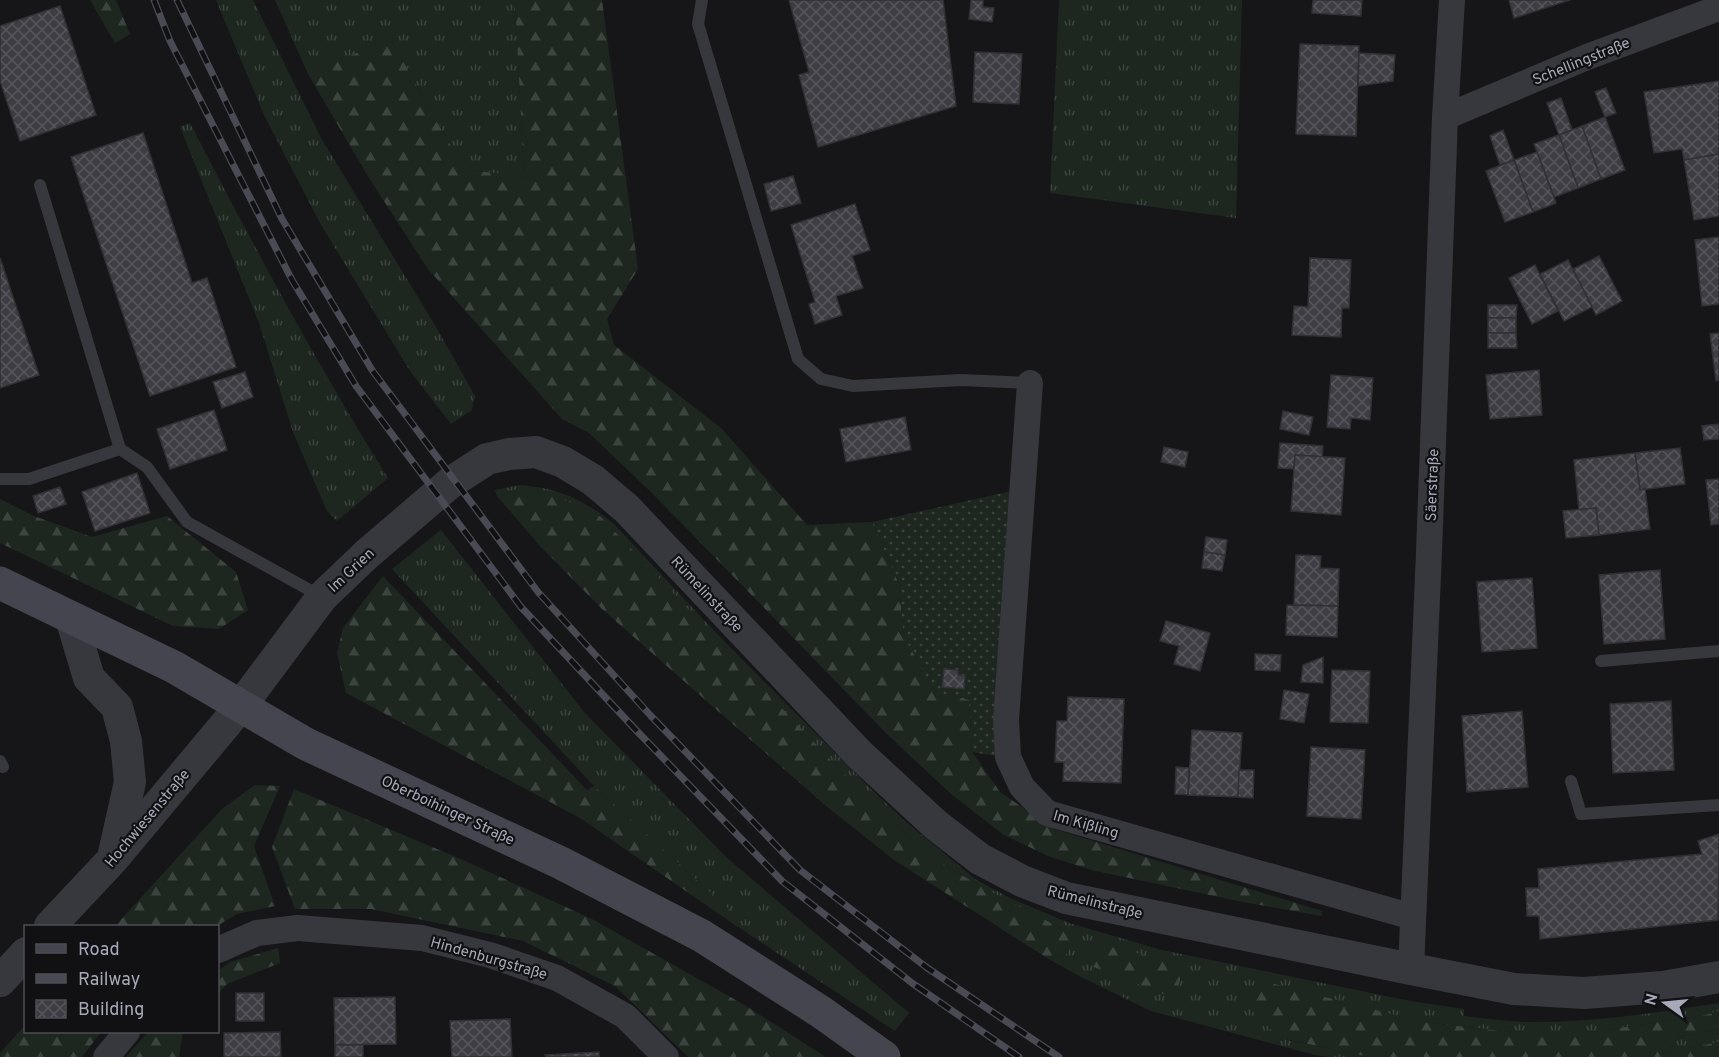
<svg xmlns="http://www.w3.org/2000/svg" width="1719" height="1057" viewBox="0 0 1719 1057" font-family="Overpass,sans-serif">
<defs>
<pattern id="grass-tufts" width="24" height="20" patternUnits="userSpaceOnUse" patternTransform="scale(1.5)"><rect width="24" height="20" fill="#1d2720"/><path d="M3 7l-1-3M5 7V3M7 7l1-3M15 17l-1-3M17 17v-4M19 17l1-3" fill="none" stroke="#3b443e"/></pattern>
<pattern id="forest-firs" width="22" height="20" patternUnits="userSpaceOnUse" patternTransform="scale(1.5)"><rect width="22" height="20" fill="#1d2720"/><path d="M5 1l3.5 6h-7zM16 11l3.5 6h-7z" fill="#3b443e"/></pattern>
<pattern id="garden-dots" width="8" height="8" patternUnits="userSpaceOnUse" patternTransform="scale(1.5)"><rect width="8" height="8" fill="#1d2720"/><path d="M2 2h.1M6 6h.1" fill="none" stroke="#3b443e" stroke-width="1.8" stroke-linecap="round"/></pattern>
<pattern id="building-cross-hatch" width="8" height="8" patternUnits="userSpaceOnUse" patternTransform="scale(1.5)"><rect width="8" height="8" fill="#3d3d43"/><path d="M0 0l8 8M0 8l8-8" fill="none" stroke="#56565c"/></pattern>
</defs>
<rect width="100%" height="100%" fill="#161618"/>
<g fill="url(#grass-tufts)">
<polygon points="216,0 253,0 321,138 436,327 475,396 472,410 451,424 410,371 320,223 264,115"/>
<polygon points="275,0 515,0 524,177 464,169 390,38 308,74"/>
<polygon points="1059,0 1242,0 1236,218 1050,193"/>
<path d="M190 123C252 243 316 363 388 478L337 521 327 511 293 432 259 323 180 127Z"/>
<path d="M519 485C556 487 585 500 614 524L720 637 872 790 905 821 975 879 1010 898 1069 923 1162 950 1410 1001 1464 1009V1016C1484 1018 1504 1021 1524 1022 1590 1023 1655 1013 1719 1003V1011L1705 1015 1593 1032H1512L1422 1022 1349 1004 1279 1038 1369 1057H1329L1315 1055 1151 1011 1083 978 1047 958 1065 956 1069 932 998 896 941 863 882 814 810 738 518 489 497 496 495 490Z"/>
<polygon points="441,530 584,712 726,857 909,1013 895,1031 735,925 735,915 594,786 392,569"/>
<polygon points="1719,1029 1719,1042 1662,1053 1665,1039"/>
</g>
<g fill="url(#forest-firs)">
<polygon points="90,0 116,0 130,34 115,43"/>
<polygon points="515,0 602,0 638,269 607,319 614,345 721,428 807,525 872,522 899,584 904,637 969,700 972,752 1000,792 1054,829 1322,911 1322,916 1243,902 1091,870 1048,856 1004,835 951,794 888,735 651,492 589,433 562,419 428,269 369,178 308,74 390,38 464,169 524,177"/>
<path d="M518 489C551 492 572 502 601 517L882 814 941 863 998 896 1069 932 1074 941 1065 956 1047 958 894 860 826 806 602 609 539 545 497 496Z"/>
<polygon points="0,499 34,516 92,537 167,516 236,572 248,610 219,629 173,626 0,543"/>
<polygon points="383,576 587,790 594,786 735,915 735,925 580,818 346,693 337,653 343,628"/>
<polygon points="255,785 280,786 254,846 275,906 237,914 217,926 115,926 222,809"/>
<polygon points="294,789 456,857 592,919 741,1003 826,1057 688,1057 615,986 523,941 371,909 295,909 272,847"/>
<polygon points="1102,945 1183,964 1177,994 1171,997 1094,967 1089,957 1092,948"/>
<polygon points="278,948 280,963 227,984 218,994 218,971 230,962"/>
<polygon points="1259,980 1422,1022 1512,1032 1593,1032 1705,1015 1719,1011 1719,1029 1665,1039 1662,1053 1719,1042 1719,1057 1369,1057 1280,1038 1253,1012 1247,996"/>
<polygon points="25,1025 26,1032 101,1032 82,1057 0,1057 0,1053"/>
<polygon points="148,1032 183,1032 179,1057 126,1057"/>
</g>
<polygon fill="url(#garden-dots)" points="1012,491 996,756 972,752 969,700 935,692 904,637 899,584 872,522"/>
<g fill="url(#building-cross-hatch)" stroke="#313034" stroke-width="1.5">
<polygon points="789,0 943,0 956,106 818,147 799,75 809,72"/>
<polygon points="971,0 983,0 983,7 994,8 992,22 969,19"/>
<polygon points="1313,0 1362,0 1361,16 1312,13"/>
<polygon points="1509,0 1570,0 1514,18"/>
<polygon points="60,6 96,115 20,141 0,81 0,26"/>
<polygon points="1300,44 1359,46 1356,136 1296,134"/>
<polygon points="975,52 1022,54 1019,104 973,102"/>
<polygon points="1359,53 1395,55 1393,81 1358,86"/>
<polygon points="1719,81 1719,154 1684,160 1682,149 1654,153 1644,92"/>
<polygon points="1606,88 1616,113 1605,117 1595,92"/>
<polygon points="1561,98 1572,130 1559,135 1547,103"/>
<polygon points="1605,117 1625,170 1601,179 1582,126"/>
<polygon points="1582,126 1601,179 1578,188 1559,135"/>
<polygon points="1503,130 1514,160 1500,165 1490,136"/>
<polygon points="143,133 192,283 207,278 236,367 150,396 71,157"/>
<polygon points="1559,135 1578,188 1554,197 1534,144"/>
<polygon points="1537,152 1556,203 1533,212 1514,160"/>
<polygon points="1719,154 1719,216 1694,220 1684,160"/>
<polygon points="1514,160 1533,212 1505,222 1486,171"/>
<polygon points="793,176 801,203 771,211 764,184"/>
<polygon points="855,204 870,250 852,256 863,288 836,296 842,315 815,324 809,304 815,302 791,225"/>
<polygon points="1719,237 1719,304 1702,306 1695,240"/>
<polygon points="1599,256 1622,301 1596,315 1573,269"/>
<polygon points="0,258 39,375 0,388"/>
<polygon points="1310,258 1351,260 1349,308 1342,308 1341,337 1292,335 1294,306 1308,307"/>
<polygon points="1568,260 1592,307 1564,321 1540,274"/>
<polygon points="1535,265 1558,311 1532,324 1509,278"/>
<polygon points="1488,305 1517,305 1516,318 1488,318"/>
<rect x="1488" y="318" width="28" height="15"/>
<polygon points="1488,333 1516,333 1517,348 1488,348"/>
<polygon points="1719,333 1719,380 1716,381 1710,334"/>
<polygon points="1539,370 1542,415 1490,419 1486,375"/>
<polygon points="245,372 253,397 222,408 213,382"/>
<polygon points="1331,375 1373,378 1370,420 1351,418 1350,429 1327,427"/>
<polygon points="214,410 227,450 170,469 157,429"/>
<polygon points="1283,411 1313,417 1309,435 1280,429"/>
<polygon points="905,417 911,450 846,462 840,429"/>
<polygon points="1719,424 1719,439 1704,440 1702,426"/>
<polygon points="1280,443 1323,446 1322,457 1295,455 1294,469 1278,468"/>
<polygon points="1164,447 1188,452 1185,467 1161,462"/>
<polygon points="1680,448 1685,484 1640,490 1635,453"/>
<polygon points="1635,453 1640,490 1645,489 1650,529 1599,535 1596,508 1579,510 1574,460"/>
<polygon points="1295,455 1345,458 1341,515 1291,511"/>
<polygon points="137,473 150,513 95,531 82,492"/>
<polygon points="1719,479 1719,524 1711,525 1706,480"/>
<polygon points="60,487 66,504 38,513 33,496"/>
<polygon points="1596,508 1599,535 1566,538 1563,511"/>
<polygon points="1206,537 1227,540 1225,555 1204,552"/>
<polygon points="1204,552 1225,555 1222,571 1202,568"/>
<polygon points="1296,555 1321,556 1320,568 1339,569 1338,606 1294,605"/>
<polygon points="1660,570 1665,639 1604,644 1599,575"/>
<polygon points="1532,578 1537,648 1482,652 1477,582"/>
<polygon points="1287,605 1338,606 1337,637 1286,635"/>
<polygon points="1166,621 1210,633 1200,671 1174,664 1179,646 1160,641"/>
<polygon points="1255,654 1281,655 1280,671 1255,670"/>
<polygon points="1323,657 1323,683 1301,682 1303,665"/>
<polygon points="944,669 958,670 958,675 965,676 964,689 942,687"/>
<polygon points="1332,670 1370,671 1368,723 1330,722"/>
<polygon points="1284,690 1309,694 1304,723 1280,719"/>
<polygon points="1068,697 1124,699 1121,783 1063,781 1064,762 1055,762 1057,721 1067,721"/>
<polygon points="1671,701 1674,770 1613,773 1610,704"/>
<polygon points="1522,711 1528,787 1467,792 1462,716"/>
<polygon points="1192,730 1242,733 1238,797 1188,795"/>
<polygon points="1311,747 1365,750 1361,819 1307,816"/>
<polygon points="1176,767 1189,768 1188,795 1175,794"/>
<polygon points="1239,770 1254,770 1253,798 1238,797"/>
<polygon points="1719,834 1718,920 1540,939 1539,916 1527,916 1526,888 1539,888 1538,869 1702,854 1698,841"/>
<rect x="236" y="993" width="28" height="28"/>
<polygon points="395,997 396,1044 335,1045 334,998"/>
<polygon points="510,1019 512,1057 452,1057 450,1021"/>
<polygon points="280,1032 281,1057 224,1057 224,1033"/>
<rect x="335" y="1045" width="28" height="12"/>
<polygon points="599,1052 599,1057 546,1057 545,1055"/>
</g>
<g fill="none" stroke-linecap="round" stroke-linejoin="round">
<g stroke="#37373e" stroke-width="12">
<polyline points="702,0 698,24 798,359 821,379 853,386 961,380 1030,383"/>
<polyline points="40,185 120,449"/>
<polyline points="0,479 29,479 120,449 147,467 187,522 322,597"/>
<polyline points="1601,661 1719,651"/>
<polyline points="0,761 3,767"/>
<polyline points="1571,781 1581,814 1719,805"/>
</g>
<g stroke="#37373e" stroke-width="26">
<polyline points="1445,117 1587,57 1719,8"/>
<polyline points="1030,383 1006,720 1008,757 1022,787 1047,813 1413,917"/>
<polyline points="218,950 257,933 298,928 422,938 490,955 557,978 625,1016 666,1057"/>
<polyline points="1411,969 1429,552 1445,117 1452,0"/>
<polyline points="106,1057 127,1032"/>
</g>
<g stroke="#37373e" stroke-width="32">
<polyline points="71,618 89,678 117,707 126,741 130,782 114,853"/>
<polyline points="50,926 113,859 240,707 322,597 367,554 450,483 487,459 509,454 536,452 563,462 593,480 627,509 859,754 936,825 980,859 1022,881 1066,898 1411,969 1514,989 1584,993 1663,987 1719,977"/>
<polyline points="0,981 26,953"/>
</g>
<polyline stroke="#44454e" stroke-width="33" points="0,583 174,667 306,744 561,863 702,936 821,1012 884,1057"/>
<g stroke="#494a53" stroke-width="7">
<g id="rail">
<polyline points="154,0 170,41 292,280 356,386 521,607 634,728 782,881 912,983 1019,1057"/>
<polyline points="177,0 282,219 372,370 538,592 651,716 800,870 926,967 1059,1057"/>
</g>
</g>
<use href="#rail" stroke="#111113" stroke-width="4.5" stroke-dasharray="14" stroke-linecap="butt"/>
</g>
<g text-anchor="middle" stroke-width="4.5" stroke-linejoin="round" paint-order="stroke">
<g font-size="15" fill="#a7a9b9" stroke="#111113">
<text transform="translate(1581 61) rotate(-22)" y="5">Schellingstraße</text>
<text transform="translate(1432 485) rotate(-88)" y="5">Säerstraße</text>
<text transform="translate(351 570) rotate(-43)" y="5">Im Grien</text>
<text transform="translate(707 594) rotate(47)" y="5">Rümelinstraße</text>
<text transform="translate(448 810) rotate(25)" y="5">Oberboihinger Straße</text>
<text transform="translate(147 818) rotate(-50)" y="5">Hochwiesenstraße</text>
<text transform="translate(1086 824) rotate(16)" y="5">Im Kißling</text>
<text transform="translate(1095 902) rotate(14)" y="5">Rümelinstraße</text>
<text transform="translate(489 958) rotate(16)" y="5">Hindenburgstraße</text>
</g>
</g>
<rect x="24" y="925" width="195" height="108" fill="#111113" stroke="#4d4e55" stroke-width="1.5"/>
<rect x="36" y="944" width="30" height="9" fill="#44454e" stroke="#4d4e55" stroke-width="1.5"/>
<text x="78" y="955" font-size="18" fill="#a7a9b9">Road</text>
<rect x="36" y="974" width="30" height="9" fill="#494a53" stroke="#4d4e55" stroke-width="1.5"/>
<text x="78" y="985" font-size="18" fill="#a7a9b9">Railway</text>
<rect x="36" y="1000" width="30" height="18" fill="url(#building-cross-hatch)" stroke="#4d4e55" stroke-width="1.5"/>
<text x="78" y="1015" font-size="18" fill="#a7a9b9">Building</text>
<g transform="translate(1665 1003) rotate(285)" stroke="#111113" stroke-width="4.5" paint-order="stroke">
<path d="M0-4.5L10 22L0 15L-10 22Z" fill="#a7a9b9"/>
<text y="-9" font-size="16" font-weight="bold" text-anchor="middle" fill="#a7a9b9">N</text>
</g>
</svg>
